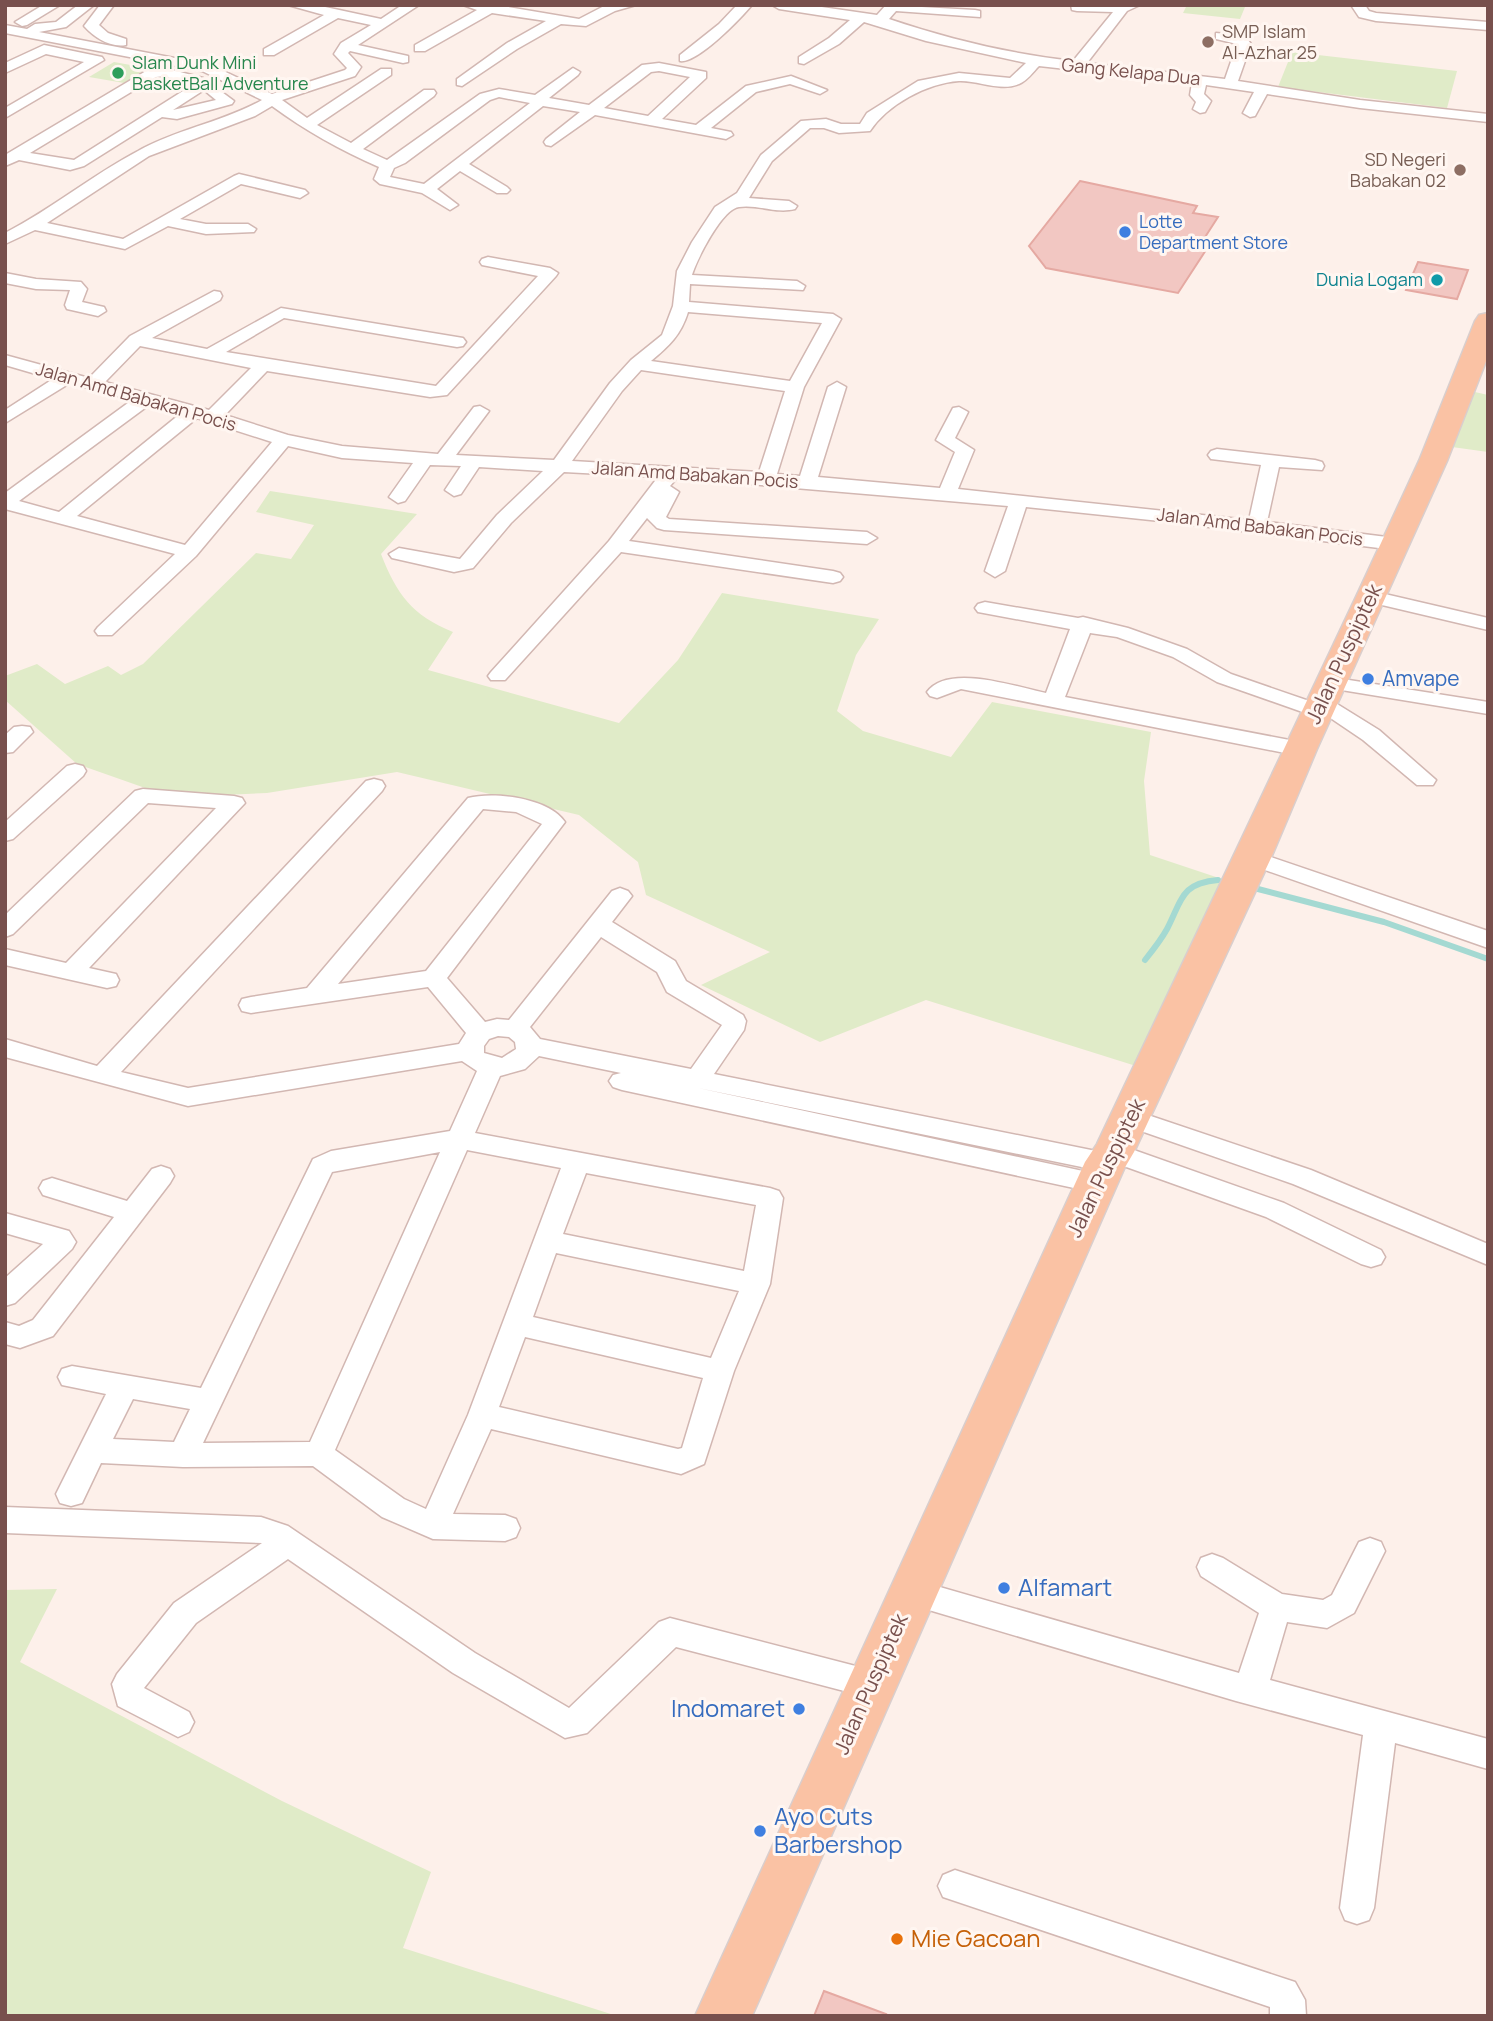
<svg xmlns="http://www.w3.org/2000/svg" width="1493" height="2021" viewBox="0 0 1493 2021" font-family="Manrope,sans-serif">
<rect width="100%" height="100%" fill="#fdf0ea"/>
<g fill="#e0ebc8">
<polygon points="1187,5 1245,7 1240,19 1183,13"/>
<polygon points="1292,52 1457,71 1447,108 1278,87"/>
<polygon points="114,62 147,68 124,83 89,77"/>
<polygon points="1475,392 1488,395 1488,452 1452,447"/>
<path d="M270 491 417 514 381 554C397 595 412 615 453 632L428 670 619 723 678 660 722 593 879 619 856 655 837 711 863 731 951 757 992 702 1151 732 1144 781 1150 855 1222 879 1136 1066 926 1000 820 1042 701 985 770 952 646 895 638 862 579 815 397 772 267 793 203 796 148 789 77 764 5 700V676L37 664 65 684 108 666 121 675 143 664 256 553 291 559 314 525 256 512Z"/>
<polygon points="57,1589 20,1662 282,1801 431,1872 403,1948 617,2016 5,2016 5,1590"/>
</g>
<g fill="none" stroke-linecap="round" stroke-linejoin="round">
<g stroke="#a4d9d2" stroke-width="6">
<polyline points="1258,889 1384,922 1488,959"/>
<path d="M1145 960C1153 950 1161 940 1167 929 1182 900 1181 883 1218 880"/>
</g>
</g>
<g fill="#f2c7c2" stroke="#e5a9a2" stroke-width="2">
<polygon points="1080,181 1197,206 1193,213 1218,217 1198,248 1206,250 1178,293 1046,268 1029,246"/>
<polygon points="1418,262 1468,270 1457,299 1406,290"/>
<polygon points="824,1991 886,2014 885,2016 814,2016"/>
</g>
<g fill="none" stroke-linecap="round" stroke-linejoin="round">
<g stroke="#d2b7b2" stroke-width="3">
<g id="minor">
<polygon points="43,5 60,5 27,25 22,26 15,22"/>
<path d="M78 5H94L66 27 39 32 211 65 272 94 345 70 347 68 334 54 341 43 371 25 338 18 274 55H264V49L324 15 288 5H316L381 19 402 5H419L358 45 408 56V62L403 63 350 51 348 53 361 67 355 76 282 100 307 118 381 69H391V75L317 125 351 143 424 90H434L436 93 434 96 363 149 387 160 480 94 499 89 535 95 573 68 580 72 578 75 549 98 589 105 642 65 659 63 706 72V78L662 119 696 125 746 86 791 76 827 90 820 94 790 84 756 92 711 128 731 132 733 135 726 139 595 115 551 146 546 145 544 142 546 139 580 112 543 106 469 164 507 187 510 190 507 193H497L460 171 437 189 458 205 450 210 422 193 380 184 374 179 379 167C340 150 306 131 272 106L255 116 149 156 47 223 123 239 234 176 239 174 305 190 308 193 300 198 241 184 180 219 206 224H248L256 229 254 232 206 234 168 226 125 249 35 230 5 244V233C52 209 92 175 138 151 177 129 223 122 262 100L202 71 5 33V25L27 29 35 24 56 22ZM659 71 690 77 648 116 604 108 651 72ZM499 97 530 103 424 184 390 177 394 168 405 163 490 100Z"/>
<path d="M100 5H114L99 25 108 33 126 39V45C110 48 94 37 84 26Z"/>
<polygon points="463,5 496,5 579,19 606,5 636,5 615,11 586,26 561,24 517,49 462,86 457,85 457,79 507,43 546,21 492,13 425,51 415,51 415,45 477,10"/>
<path d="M737 5H752C740 19 697 64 680 61V55L719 24Z"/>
<path d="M772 5H808L877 15 886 5 975 10 980 11V17L896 11 889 19C948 39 1010 54 1073 61L1113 12 1077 11 1072 10 1071 5H1140L1127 11 1087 63 1225 79 1237 44 1216 39V33L1245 36 1251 44 1238 81 1360 100 1488 114V122L1360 108 1267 94 1255 116 1250 117 1243 113 1254 92 1206 85 1204 94 1211 101 1205 112 1200 113 1193 109 1196 102 1190 95 1192 83 1039 66C1033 72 1027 81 1019 84 1001 92 977 80 959 81 927 83 887 105 870 131L839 133 824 128H810L772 161 749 198 789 201 797 206 795 209C776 214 757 204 739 207 722 209 697 259 692 275L797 281 805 286 803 290 690 284 689 302 833 314 841 319 804 387 777 474 800 476 828 387 837 382 846 387 818 477 940 488 955 452 936 440 953 408 959 407 968 412 955 438 974 450 958 489 1249 520 1261 465 1211 459 1208 455 1211 451 1217 449 1315 460 1322 462 1324 466 1322 470 1279 467 1267 522 1395 538 1405 544 1402 548 1395 550 1160 521 1026 507 1005 571 995 577 985 571 1008 506 677 478 670 486 679 492 666 517 669 519 867 532 877 538 867 544 664 530 657 528 647 518 629 541 833 571 840 573 843 577 840 581 833 583 621 552 505 680H491L488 676 491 672 609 541 658 477 564 472 511 523 473 568 454 572 392 558 389 554 399 548 460 559 497 515 543 471 479 467 461 494 454 496 445 490 461 466 430 465 405 501 398 503 389 497 413 463 342 458 288 446 196 556 112 635H98L95 631 98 627 175 554 5 509V493L132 400 70 383 5 423V410L53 379 5 365V355L89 378 130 336 214 291 220 292 222 296 220 300 152 338 207 349 281 308 463 338 466 342 463 346 457 347 284 318 226 352 436 386 538 276 482 265 480 262 482 259 488 257 550 268 558 273 556 276 447 395 430 397 267 371 225 415 288 435 342 446 438 454 474 407 480 406 489 411 456 455 554 460 610 383 631 360 662 335 673 306 677 271 692 242 715 207 737 193 761 155 801 121 826 119 841 124H860L867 113 918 81 959 73 1010 78 1026 63 926 41 864 22 839 44 804 64 799 63V57L829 38 850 20 779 9ZM688 312 822 323 790 381 651 361C669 346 681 335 688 312ZM140 346 251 368 209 410 105 382ZM641 370 785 391 759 472 572 461 622 391ZM149 405 180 414 59 512 19 501ZM197 418 272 442 185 545 77 516Z"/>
<polygon points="1351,5 1365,5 1369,11 1376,13 1488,22 1488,30 1376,21 1359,17"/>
<polygon points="44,45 102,57 104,60 5,118 5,108 84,62 46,54 5,73 5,63"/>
<path d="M165 68 203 78 234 101 232 104 177 119 162 117 84 166 70 170 19 160 5 166V155L146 71ZM165 76 194 84 74 160 30 153 156 77ZM204 90 216 100 173 110Z"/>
<polygon points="5,273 36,279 81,282 87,289 82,302 104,307 106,311 98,316 67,309 65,305 70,290 36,289 5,283"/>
<polygon points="1372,591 1488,618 1488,630 1365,601 1362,597 1365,593"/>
<path d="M985 602 1078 618 1083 617 1128 628 1187 649 1231 674 1312 702 1322 697 1329 699 1379 730 1436 780 1433 785H1417L1363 740 1326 715 1318 717 1311 715 1217 682 1173 657 1117 637 1090 633 1065 697 1300 742 1308 744 1311 749 1308 754 1300 756 961 689 937 698 930 696 927 692C948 663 1016 687 1046 693L1070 629 978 612 975 608 978 604Z"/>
<polygon points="1330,677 1488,702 1488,714 1323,687 1320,683 1323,679"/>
<polygon points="22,726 30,727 33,732 13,752 5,753 5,735 14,727"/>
<polygon points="75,764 83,766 86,771 83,776 13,839 5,841 5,822 67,766"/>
<path d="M374 779 382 781 385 786 382 791 121 1072 188 1088 459 1044 466 1033 428 987 251 1013 242 1011 239 1005 242 999 251 997 307 988 468 798C494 791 549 798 565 822L447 978 485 1022 497 1019 509 1020 612 891 620 888 628 891 632 896 612 922 675 961 686 981 743 1015 746 1021 744 1030 714 1074 1101 1152 1105 1145 1114 1143 1284 1203 1381 1250 1385 1257 1381 1264 1371 1267 1361 1264 1266 1217 1118 1164 1115 1169 1106 1172 698 1088 1106 1176 1110 1183 1106 1190 1097 1193 622 1090 613 1087 609 1081 613 1075 621 1073 539 1056 525 1069 500 1076 475 1133 770 1188 779 1191 783 1198 770 1284 734 1371 704 1464 681 1474 491 1429 453 1514 505 1515 516 1519 520 1528 516 1537 505 1541 433 1539 382 1517 313 1466 183 1467 101 1463 82 1503 71 1506 60 1503 56 1494 106 1394 62 1385 58 1377 62 1369 72 1366 201 1388 313 1159 331 1151 450 1131 477 1071 462 1061 188 1106 5 1057V1039L97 1066 366 781ZM483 809 516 812 542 824 426 971 338 984ZM601 937 657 972 667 992 722 1025 691 1069 540 1039 530 1027ZM498 1036 509 1037 515 1042 516 1049 502 1058 484 1053V1046L489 1039ZM467 1150 561 1168 468 1415 426 1509 404 1499 335 1450ZM440 1152 310 1442 203 1443 332 1172ZM586 1173 756 1205 744 1271 563 1234ZM556 1253 739 1291 711 1358 533 1317ZM525 1337 703 1378 682 1448 678 1449 499 1407ZM133 1399 190 1409 174 1442 113 1439Z"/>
<polygon points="143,789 234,796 242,798 245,803 89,968 116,974 119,980 116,986 107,988 5,965 5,949 66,963 216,808 148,803 13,934 5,937 5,915 135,791"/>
<polygon points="1253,851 1488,931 1488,948 1245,863 1242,858 1245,853"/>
<polygon points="1130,1109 1311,1170 1488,1244 1488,1265 1293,1184 1121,1124 1117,1118 1121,1112"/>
<polygon points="161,1166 170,1169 174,1176 170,1183 53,1336 20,1348 5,1344 5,1322 19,1326 33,1320 114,1217 43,1195 39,1188 43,1181 52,1178 127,1201 152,1169"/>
<polygon points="5,1213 69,1231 76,1242 72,1249 15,1303 5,1306 5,1278 43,1244 5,1233"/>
<polygon points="5,1507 261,1517 288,1526 475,1653 569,1708 659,1622 670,1618 871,1670 882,1674 887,1684 882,1694 871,1698 676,1647 587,1733 565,1738 453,1673 288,1559 196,1623 144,1688 189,1712 194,1722 189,1732 178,1737 118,1706 112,1684 117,1674 174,1603 262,1543 5,1533"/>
<polygon points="1370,1538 1381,1542 1385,1551 1354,1613 1327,1628 1287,1622 1270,1680 1488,1739 1488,1769 1395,1743 1374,1908 1369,1920 1357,1924 1345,1920 1340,1908 1363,1735 1236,1701 912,1605 901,1601 897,1592 901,1583 912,1579 1239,1673 1259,1613 1201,1576 1197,1567 1201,1558 1212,1554 1223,1558 1282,1594 1323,1600 1332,1595 1359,1542"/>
<polygon points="955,1870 1295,1982 1305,2000 1306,2016 1270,2016 1270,2007 943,1897 938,1886 943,1875"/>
</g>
</g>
<g stroke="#d9cecd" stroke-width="3">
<polygon id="primary" points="1488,313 1488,356 1447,461 1317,749 1271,858 1134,1152 1124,1169 752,2016 695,2016 1085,1162 1097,1144 1356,597 1419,461 1475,321 1479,315"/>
</g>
<use href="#minor" fill="#fff" fill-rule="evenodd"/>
<use href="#primary" fill="#fac2a4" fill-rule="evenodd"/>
</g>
<g fill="#8d6e63" stroke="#fff6f1" stroke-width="2.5">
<circle cx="1208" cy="42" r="7"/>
<circle cx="1460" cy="170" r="7"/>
</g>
<circle fill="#2e9e5b" stroke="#fff6f1" stroke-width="2.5" cx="118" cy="73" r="7"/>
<g fill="#3f7fe0" stroke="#fff6f1" stroke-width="2.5">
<circle cx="1125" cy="232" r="7"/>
<circle cx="1368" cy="679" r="7"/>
<circle cx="1004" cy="1588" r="7"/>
<circle cx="799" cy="1709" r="7"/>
<circle cx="760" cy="1831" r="7"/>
</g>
<circle fill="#0f9aa8" stroke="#fff6f1" stroke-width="2.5" cx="1437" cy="280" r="7"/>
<circle fill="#e8710a" stroke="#fff6f1" stroke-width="2.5" cx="897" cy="1939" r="7"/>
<g text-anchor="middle" stroke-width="6" stroke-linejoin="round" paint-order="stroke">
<g font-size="18" fill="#785e54" stroke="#fff6f1" text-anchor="start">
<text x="1222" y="38">SMP Islam<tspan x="1222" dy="21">Al-Azhar 25</tspan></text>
<text x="1446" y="166" text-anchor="end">SD Negeri<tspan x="1446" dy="21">Babakan 02</tspan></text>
</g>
<g font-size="18" fill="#27864d" stroke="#fff6f1" text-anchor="start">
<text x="132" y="69">Slam Dunk Mini<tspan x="132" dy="21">BasketBall Adventure</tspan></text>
</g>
<g font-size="18" fill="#78504d" stroke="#fff6f1">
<text transform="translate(1131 72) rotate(6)" y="6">Gang Kelapa Dua</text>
<text transform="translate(136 397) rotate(16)" y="6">Jalan Amd Babakan Pocis</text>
<text transform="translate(695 475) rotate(4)" y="6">Jalan Amd Babakan Pocis</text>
<text transform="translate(1260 527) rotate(7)" y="6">Jalan Amd Babakan Pocis</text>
</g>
<g font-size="18" fill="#366cbe" stroke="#fff6f1" text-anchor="start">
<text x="1139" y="228">Lotte<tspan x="1139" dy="21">Department Store</tspan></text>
</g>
<g font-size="18" fill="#0d838f" stroke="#fff6f1" text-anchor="end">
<text x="1423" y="286">Dunia Logam</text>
</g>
<g font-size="21" fill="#78504d" stroke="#fff6f1">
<text transform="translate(1344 654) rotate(-65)" y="7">Jalan Puspiptek</text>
<text transform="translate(1106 1168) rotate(-64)" y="7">Jalan Puspiptek</text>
<text transform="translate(871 1684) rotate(-66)" y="7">Jalan Puspiptek</text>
</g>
<g font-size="21" fill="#366cbe" stroke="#fff6f1" text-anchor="start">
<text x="1382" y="686">Amvape</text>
</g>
<g font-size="24" fill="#366cbe" stroke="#fff6f1" text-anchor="start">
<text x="1018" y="1596">Alfamart</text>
<text x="785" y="1717" text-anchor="end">Indomaret</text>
<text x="774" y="1825">Ayo Cuts<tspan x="774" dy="28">Barbershop</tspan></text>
</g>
<g font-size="24" fill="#c56008" stroke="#fff6f1" text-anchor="start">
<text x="911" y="1947">Mie Gacoan</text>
</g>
</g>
<rect width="1493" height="2021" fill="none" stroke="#78504d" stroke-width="14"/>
</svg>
